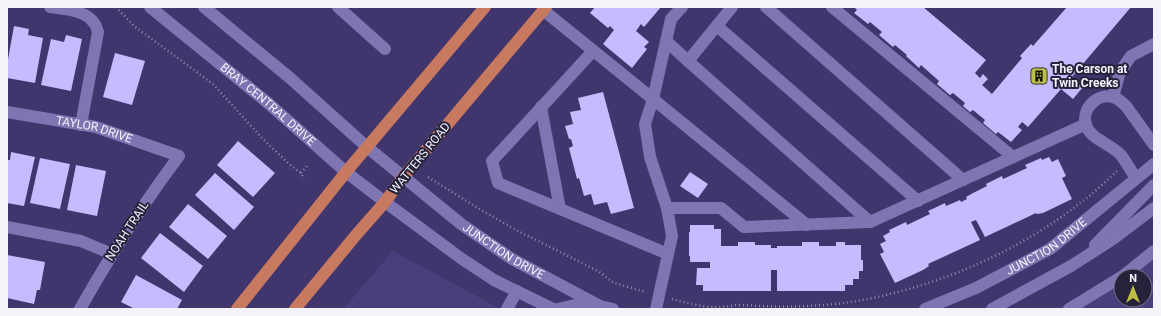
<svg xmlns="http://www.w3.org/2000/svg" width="1161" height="316" viewBox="0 0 1161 316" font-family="Roboto,sans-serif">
<rect width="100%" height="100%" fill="#40356d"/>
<g fill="#4a3e7c" fill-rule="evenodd">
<polygon points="393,251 501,309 343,309"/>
<path d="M1154 251V309H1058L1142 260ZM1121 276H1145V300H1121Z"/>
</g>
<g fill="#c4bcff">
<polygon points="595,7 661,7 644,27 641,24 636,31 649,42 644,47 647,49 632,68 603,44 614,30 610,26 608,28 590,13"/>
<polygon points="854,7 923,7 986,60 975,73 980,78 983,74 988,79 982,85 992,94 1022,58 1020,56 1031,44 1033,46 1067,7 1131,7 1071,78 1083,87 1073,99 1061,89 1028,127 1022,122 1018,127 1022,130 1011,142 998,132 996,134 983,123 985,120 973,110 970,112 963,106 965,103 953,93 950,95 937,84 939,81 921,65 919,68 906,56 907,55 895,45 893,47 879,35 882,32 870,22 868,24 854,13 857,10"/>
<polygon points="14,26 29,29 28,35 43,38 35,83 7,78 7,65"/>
<polygon points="66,35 82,39 71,91 41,85 51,39 64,42"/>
<polygon points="115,53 145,61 132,105 103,97"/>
<polygon points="603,92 634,208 611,214 607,202 594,205 591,194 584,196 579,178 577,179 569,148 573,146 571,139 569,139 565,126 573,124 570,112 581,110 578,98"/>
<polygon points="238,141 275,173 253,197 217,165"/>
<polygon points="11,152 35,157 24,206 7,203 7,160 10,160"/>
<polygon points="1049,157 1052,162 1058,159 1066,176 1062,178 1072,199 1043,213 1037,214 1036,213 985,237 976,220 971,222 980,240 928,264 929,266 923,270 895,283 880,254 884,252 880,244 886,241 883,236 890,232 889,230 906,222 907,225 930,214 928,211 945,203 946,206 960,200 961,202 967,199 966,197 973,193 987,186 986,184 1002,176 1003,179 1027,168 1025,165 1041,158 1042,160"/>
<polygon points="40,158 70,164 60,209 30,203"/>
<polygon points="76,165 106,171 97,216 67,210"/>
<polygon points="690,172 708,184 698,198 680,186"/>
<polygon points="215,173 254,207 234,230 195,195"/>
<polygon points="188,204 227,236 208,259 169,227"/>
<polygon points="690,225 714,225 714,229 721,229 721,246 738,246 738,242 755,242 755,245 771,245 771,248 777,248 777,246 802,246 802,242 819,242 819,246 836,246 836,242 845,242 845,245 861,245 861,260 863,260 863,271 859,271 859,279 853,279 853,285 845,285 845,291 777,291 777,270 771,270 771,291 703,291 703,285 696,285 697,268 710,268 710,262 690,262 690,256 689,256 689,232 690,232"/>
<polygon points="160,233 203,266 184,292 141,258"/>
<polygon points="7,255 45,262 40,290 37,290 34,304 7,298"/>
<polygon points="136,275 182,300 177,309 135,309 121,302"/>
</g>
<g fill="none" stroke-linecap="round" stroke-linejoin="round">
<g stroke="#938cae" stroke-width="2.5" stroke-dasharray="1 3" stroke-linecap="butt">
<polyline points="116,7 134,26 213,84 262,138 289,164 301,173 304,179"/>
<polyline points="301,173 307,166"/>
<polyline points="428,177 481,210 518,231 598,271 614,283 646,292"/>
<path d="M672 299C684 302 704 308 716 307 726 307 732 305 743 305 786 308 830 307 873 298 947 282 1020 250 1080 203 1093 194 1105 182 1117 171"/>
</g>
<g stroke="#7e75b3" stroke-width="12">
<path d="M50 7C63 9 86 10 94 23 96 25 97 29 98 32L81 125"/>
<path id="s1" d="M150 7 268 103 346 172 385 202 462 259 494 280 553 309"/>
<path id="s2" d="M204 7 290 78 367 147 461 224 512 259 600 306 613 309"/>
<polyline points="338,7 385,49"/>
<polyline points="732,7 688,61 870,222"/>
<polyline points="766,7 963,180"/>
<polyline points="832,7 1013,157"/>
<polyline points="543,10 653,99 671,19 682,7"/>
<polyline points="717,26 918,201"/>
<polyline points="666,41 688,61"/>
<polyline points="593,51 492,161 498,183 668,254"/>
<polyline points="1113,97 1120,72 1131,56 1154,44"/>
<polyline points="541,107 560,209"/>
<path id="s3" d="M7 112 96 127 179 156C142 205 110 256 80 309"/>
<path d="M1136 178C1131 171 1126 162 1121 155 1111 144 1090 139 1086 125 1081 109 1097 93 1113 97 1118 98 1122 102 1126 106L1154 145"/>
<polyline points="667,208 721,208 744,227 870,222 1086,124"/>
<polyline points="7,227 81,241 112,254"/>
<polyline points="1095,245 1154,185"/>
<polyline points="1123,276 1154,251"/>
<polyline points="507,309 517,291"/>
<polyline points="557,309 580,304 594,309"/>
<polyline points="656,309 672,236 667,208 650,157 645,124 653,99 807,225"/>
<path id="s4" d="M925 309 976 288 1050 249 1154 164"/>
<polyline points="992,309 1071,266 1113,239 1154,208"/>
<polyline points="1069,309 1121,277"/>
</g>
<g stroke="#c87a60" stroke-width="12">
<polyline points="237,309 346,172 485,7"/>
<polyline points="295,309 356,235 385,202 404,176 546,7"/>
</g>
</g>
<defs>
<g id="building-square" transform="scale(0.9)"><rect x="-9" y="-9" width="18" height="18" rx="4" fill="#bdbf43" stroke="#26223c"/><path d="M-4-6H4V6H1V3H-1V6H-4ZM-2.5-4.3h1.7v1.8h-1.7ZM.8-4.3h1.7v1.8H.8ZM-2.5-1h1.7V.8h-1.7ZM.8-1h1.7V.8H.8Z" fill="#111"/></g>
</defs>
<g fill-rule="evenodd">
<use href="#building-square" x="1039" y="76"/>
</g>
<g text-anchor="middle" stroke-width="4" stroke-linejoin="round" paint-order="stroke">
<g font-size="12" font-weight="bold" fill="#f4f3fa" stroke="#26223c" text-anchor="start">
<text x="1052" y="73">The Carson at<tspan x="1052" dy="14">Twin Creeks</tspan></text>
</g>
<g font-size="12" fill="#f4f3fa" stroke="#26223c">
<text dy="4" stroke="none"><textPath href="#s1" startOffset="153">BRAY CENTRAL DRIVE</textPath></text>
<text dy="4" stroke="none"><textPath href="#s3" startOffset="89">TAYLOR DRIVE</textPath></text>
<text transform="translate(420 158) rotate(-51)" y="4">WATTERS ROAD</text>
<text transform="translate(127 231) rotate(-57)" y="4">NOAH TRAIL</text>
<text dy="4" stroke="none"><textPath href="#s4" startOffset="137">JUNCTION DRIVE</textPath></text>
<text dy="4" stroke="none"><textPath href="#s2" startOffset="387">JUNCTION DRIVE</textPath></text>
</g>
</g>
<rect width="1161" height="316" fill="none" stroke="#f4f3fa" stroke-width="16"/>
<g transform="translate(1133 288)"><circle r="19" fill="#26223c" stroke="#787688"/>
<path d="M0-3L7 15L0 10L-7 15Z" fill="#bdbf43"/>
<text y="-6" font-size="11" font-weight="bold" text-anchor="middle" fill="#f4f3fa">N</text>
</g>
</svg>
